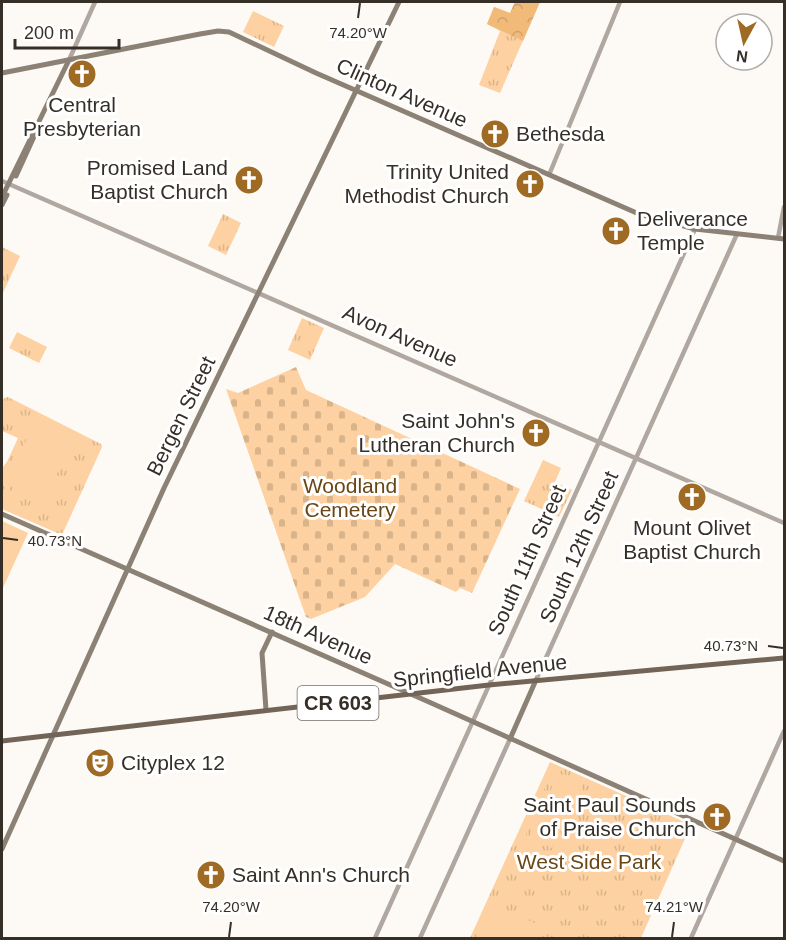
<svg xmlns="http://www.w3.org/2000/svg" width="786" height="940" viewBox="0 0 786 940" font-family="Arial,sans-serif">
<defs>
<pattern id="grass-tufts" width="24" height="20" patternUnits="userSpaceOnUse" patternTransform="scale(1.5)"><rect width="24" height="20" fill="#fdd1a1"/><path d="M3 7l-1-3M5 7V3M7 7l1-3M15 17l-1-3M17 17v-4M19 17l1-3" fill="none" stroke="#d9b48b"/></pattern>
<pattern id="forest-crowns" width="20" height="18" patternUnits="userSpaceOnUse" patternTransform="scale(1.5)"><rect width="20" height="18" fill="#f1ba79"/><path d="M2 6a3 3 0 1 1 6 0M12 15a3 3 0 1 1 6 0" fill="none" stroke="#cfa069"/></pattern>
<pattern id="cemetery-stones" width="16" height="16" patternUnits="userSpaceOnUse" patternTransform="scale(1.5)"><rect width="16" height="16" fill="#fdd1a1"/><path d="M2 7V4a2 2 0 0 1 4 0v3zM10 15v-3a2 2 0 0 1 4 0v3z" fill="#d9b48b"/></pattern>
</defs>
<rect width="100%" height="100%" fill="#fdfaf6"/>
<g fill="url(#grass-tufts)">
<polygon points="515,2 540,2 500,93 479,85 500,31 487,24 494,7 510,13"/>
<polygon points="253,11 284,26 274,47 243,32"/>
<polygon points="223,214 241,223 226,255 208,246"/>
<polygon points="2,247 20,256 2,295"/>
<polygon points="302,318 324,328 310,360 288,350"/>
<polygon points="17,332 47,347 39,363 9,348"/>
<polygon points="8,397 101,444 102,447 62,535 2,509 2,468 7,462 18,438 2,431 2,405 4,398"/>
<polygon points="543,460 561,468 555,482 572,490 559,517 524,501"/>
<polygon points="550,762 691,825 641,938 470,938"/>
</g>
<polygon fill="url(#forest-crowns)" points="515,2 540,2 523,41 487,24 494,7 510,13"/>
<polygon fill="url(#cemetery-stones)" points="296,367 306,390 520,489 472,593 460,588 456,592 395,564 365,597 311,619 306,617 226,389 238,393"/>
<g fill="#fdd1a1" fill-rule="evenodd">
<path d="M34 423C42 426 49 422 57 426 64 430 68 438 67 446 66 458 47 495 40 506 26 515 12 512 6 497L4 499 2 498V493ZM10 486 38 499 39 500 33 506 19 507 10 497Z"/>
<polygon points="2,521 28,533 2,590"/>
<path d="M551 765 554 767 550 777C565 771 579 776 584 792L586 790 589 791 555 867 551 866 555 856C540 862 527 856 522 841L520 842 517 841ZM562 777C570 779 577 782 580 791 583 802 575 813 571 822 565 835 560 857 542 855 535 854 531 850 527 844L526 830 546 785 552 780Z"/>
<polygon points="553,785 576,795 552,848 529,837"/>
<polygon points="605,813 617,821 601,846 588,838"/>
<path d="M505 911 537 924 532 938H477C484 922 484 913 505 911Z"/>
</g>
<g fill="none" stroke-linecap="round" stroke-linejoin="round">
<g stroke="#b0a8a0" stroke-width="4.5">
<polyline points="69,60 95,2"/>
<polyline points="549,175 620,2"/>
<polyline points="2,181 784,523"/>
<polyline points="778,238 784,207"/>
<polyline points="536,680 737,234"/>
<polyline points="375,938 695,229"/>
<polyline points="420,938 510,739"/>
<polyline points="691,938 784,731"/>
</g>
<g stroke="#8c8175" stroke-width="5">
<polyline points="2,73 200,34 218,31 229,32 316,73 639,214 695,229 784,239"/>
<polyline points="16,176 37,130"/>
<polyline points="2,197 69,60"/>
<polyline points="2,205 7,195"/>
<polyline points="2,514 429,702 784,861"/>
<polyline points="266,710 262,653 272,632"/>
<polyline points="510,739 536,680"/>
<polyline points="2,849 164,488 399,2"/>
</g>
<polyline stroke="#726557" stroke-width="5" points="2,741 489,685 784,658"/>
</g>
<path fill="none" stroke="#362f28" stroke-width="2" d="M358 18 360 3M3 538 18 540M768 646 783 648M229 937 231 922M672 937 674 922"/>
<defs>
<g id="church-disc" transform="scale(1.5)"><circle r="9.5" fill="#9f6a23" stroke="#fff"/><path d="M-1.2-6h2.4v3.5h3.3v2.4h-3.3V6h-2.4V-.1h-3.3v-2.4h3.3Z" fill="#fff"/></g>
<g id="theatre-disc" transform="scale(1.5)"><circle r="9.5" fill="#9f6a23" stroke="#fff"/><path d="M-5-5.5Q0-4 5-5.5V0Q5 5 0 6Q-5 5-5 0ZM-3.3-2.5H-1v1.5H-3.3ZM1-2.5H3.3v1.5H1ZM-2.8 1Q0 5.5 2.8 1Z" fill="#fff"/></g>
</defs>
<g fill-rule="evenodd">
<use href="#church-disc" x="82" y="74"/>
<use href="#church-disc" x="495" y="134"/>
<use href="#church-disc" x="249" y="180"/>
<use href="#church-disc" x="530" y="184"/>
<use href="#church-disc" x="616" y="231"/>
<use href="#church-disc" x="536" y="433"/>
<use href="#church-disc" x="692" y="497"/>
<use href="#theatre-disc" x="100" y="763"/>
<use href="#church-disc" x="717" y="817"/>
<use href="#church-disc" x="211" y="875"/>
</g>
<g text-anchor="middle" stroke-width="6" stroke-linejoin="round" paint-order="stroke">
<rect fill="#fff" stroke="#726d68" stroke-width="1.5" x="297.5" y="686" width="81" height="34" rx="4.5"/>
<g font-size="20" font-weight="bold" fill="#362f28">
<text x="338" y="710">CR 603</text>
</g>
<g font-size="21" fill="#362f28" stroke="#fff">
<text transform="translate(402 93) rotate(24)" y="7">Clinton Avenue</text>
<text transform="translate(400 336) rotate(24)" y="7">Avon Avenue</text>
<text transform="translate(181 416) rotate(-64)" y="7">Bergen Street</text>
<text transform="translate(579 547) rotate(-66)" y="7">South 12th Street</text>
<text transform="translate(527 560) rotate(-66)" y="7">South 11th Street</text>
<text transform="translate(318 635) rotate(24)" y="7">18th Avenue</text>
<text transform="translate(480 671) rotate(-6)" y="7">Springfield Avenue</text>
</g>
<g font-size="21" fill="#362f28" stroke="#fff" text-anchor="start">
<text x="82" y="112" text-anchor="middle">Central<tspan x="82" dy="24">Presbyterian</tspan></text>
<text x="516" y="141">Bethesda</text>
<text x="228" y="175" text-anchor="end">Promised Land<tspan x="228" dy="24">Baptist Church</tspan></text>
<text x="509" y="179" text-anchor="end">Trinity United<tspan x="509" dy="24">Methodist Church</tspan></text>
<text x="637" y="226">Deliverance<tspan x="637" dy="24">Temple</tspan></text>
<text x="515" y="428" text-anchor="end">Saint John's<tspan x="515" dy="24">Lutheran Church</tspan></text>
<text x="692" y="535" text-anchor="middle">Mount Olivet<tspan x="692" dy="24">Baptist Church</tspan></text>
<text x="121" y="770">Cityplex 12</text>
<text x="696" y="812" text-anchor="end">Saint Paul Sounds<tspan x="696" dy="24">of Praise Church</tspan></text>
<text x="232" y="882">Saint Ann's Church</text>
</g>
<g font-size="21" fill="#6a4615" stroke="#fff">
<text x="350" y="493">Woodland<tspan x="350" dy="24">Cemetery</tspan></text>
<text x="589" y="869">West Side Park</text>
</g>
</g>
<g font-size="15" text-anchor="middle" fill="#362f28" stroke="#fff" stroke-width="6" stroke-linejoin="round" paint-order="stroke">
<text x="358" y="38">74.20°W</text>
<text x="55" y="546">40.73°N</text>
<text x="731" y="651">40.73°N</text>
<text x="231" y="912">74.20°W</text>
<text x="674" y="912">74.21°W</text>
</g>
<rect width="786" height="940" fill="none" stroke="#362f28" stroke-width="6"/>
<g transform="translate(744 42) rotate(188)"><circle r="28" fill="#ffffff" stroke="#afaca9" stroke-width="1.5"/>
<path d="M0-4.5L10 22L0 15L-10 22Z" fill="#9f6a23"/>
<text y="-9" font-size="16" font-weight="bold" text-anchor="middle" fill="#362f28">N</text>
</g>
<path d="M15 39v9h104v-9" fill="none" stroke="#362f28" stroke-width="3"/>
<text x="24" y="39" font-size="18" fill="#362f28" stroke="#ffffff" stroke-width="4.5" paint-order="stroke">200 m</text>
</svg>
